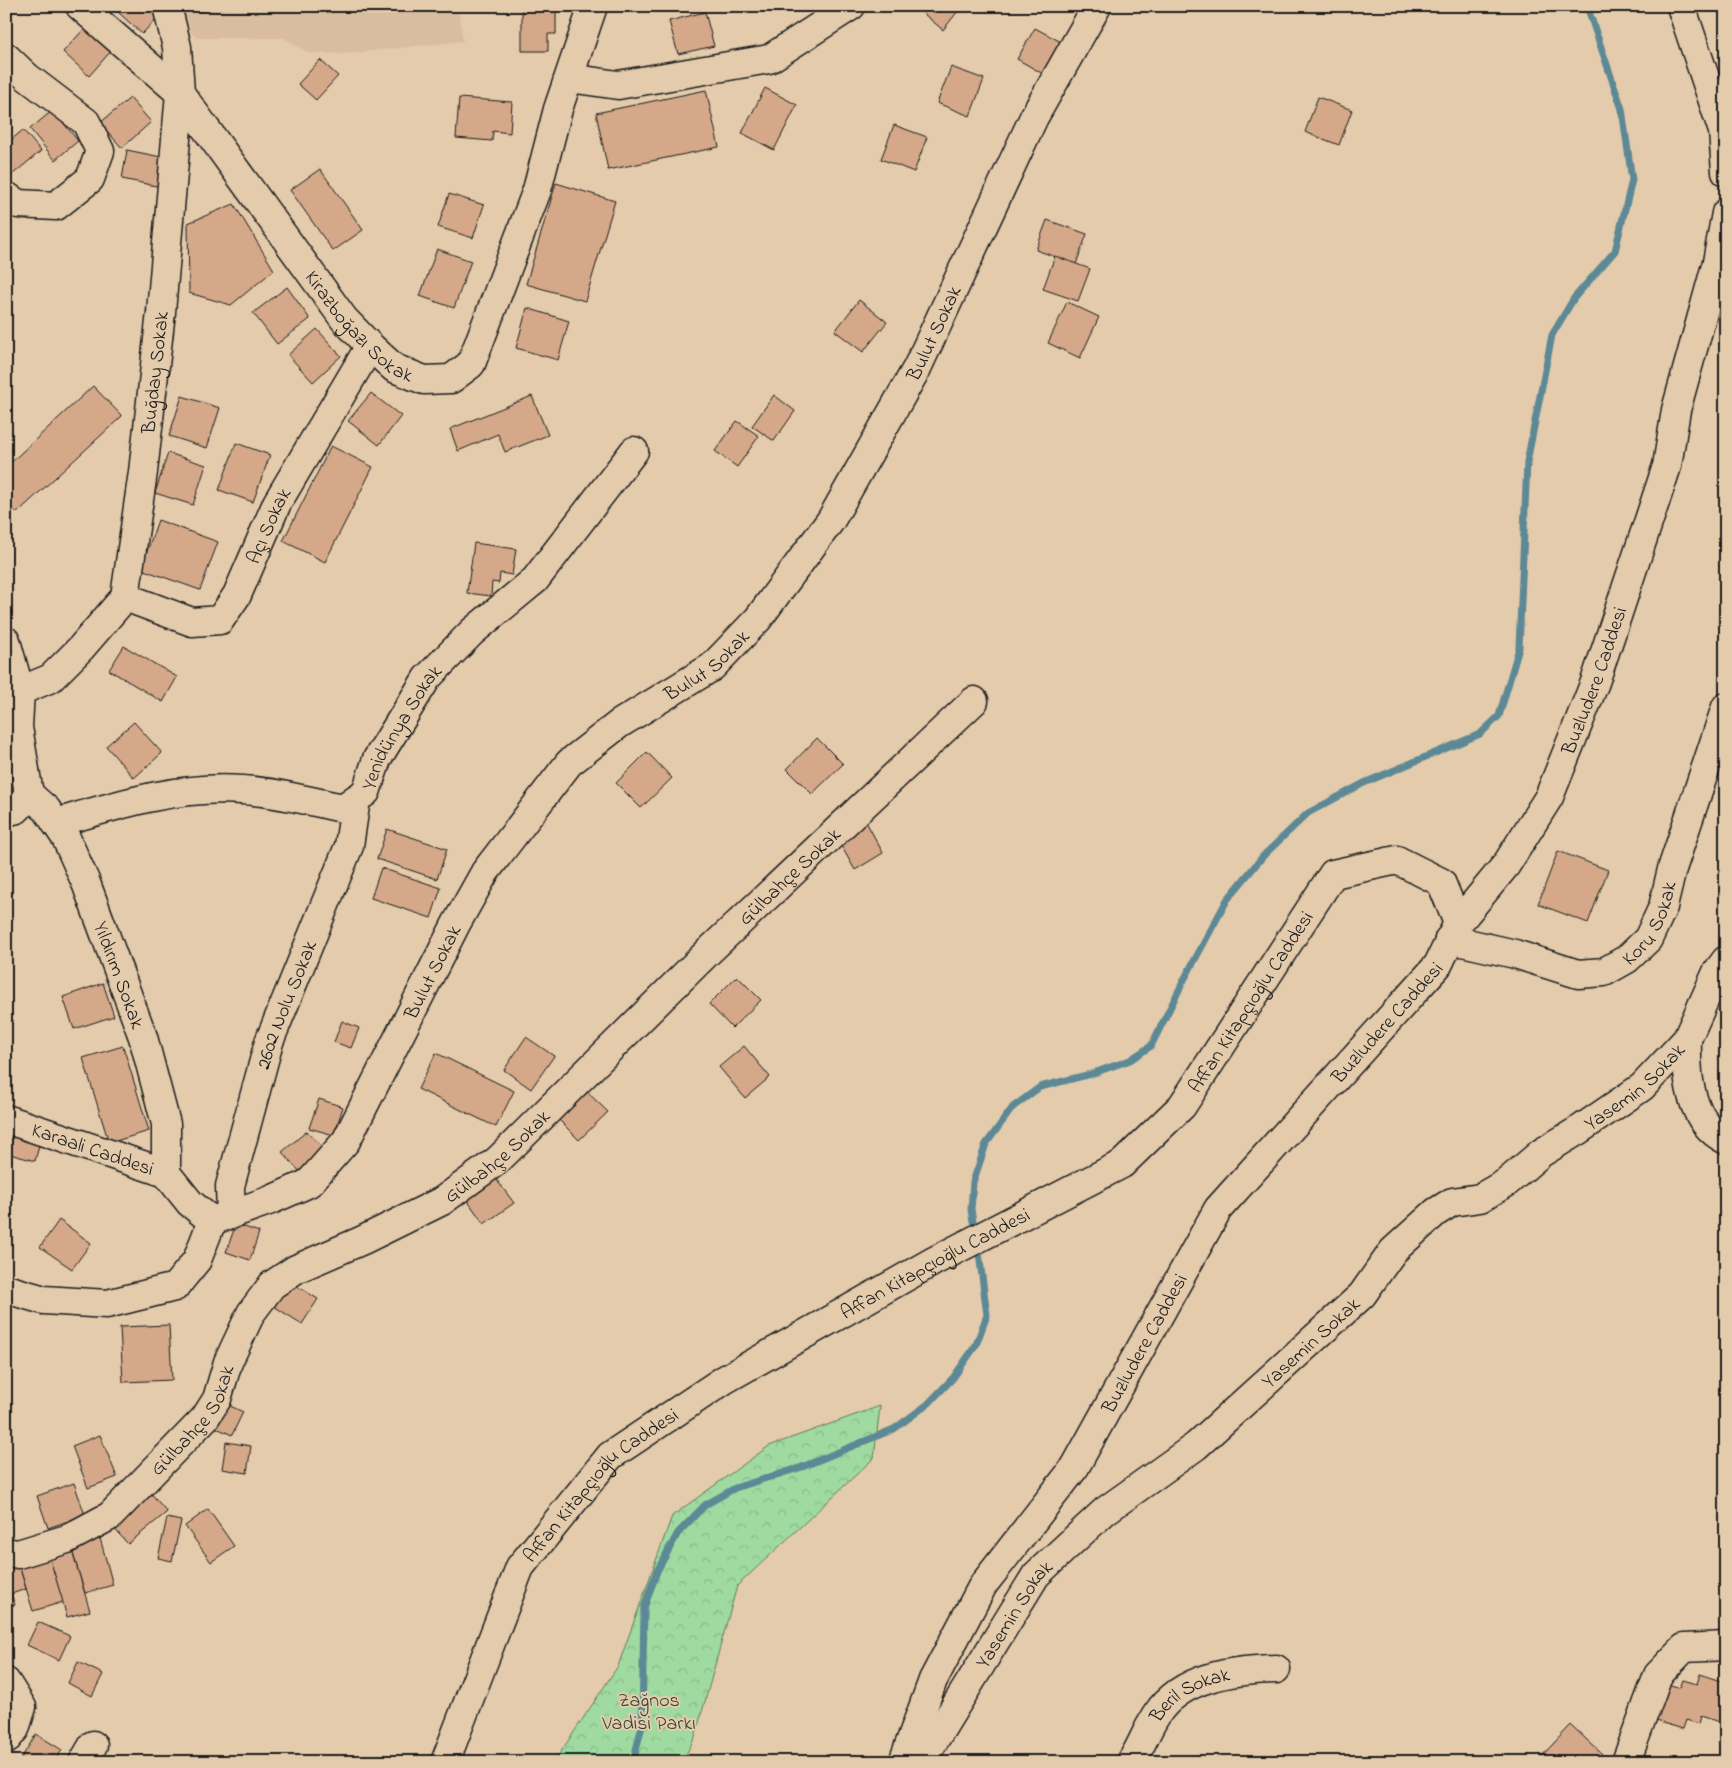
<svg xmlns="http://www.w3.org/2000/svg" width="1732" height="1768" viewBox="0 0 1732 1768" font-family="'Indie Flower',sans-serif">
<defs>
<pattern id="forest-crowns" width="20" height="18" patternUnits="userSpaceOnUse" patternTransform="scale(1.25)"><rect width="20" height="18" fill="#9fdaa0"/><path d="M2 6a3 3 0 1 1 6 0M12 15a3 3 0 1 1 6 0" fill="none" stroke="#88ba89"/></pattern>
</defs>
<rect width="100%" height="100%" fill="#e3cbac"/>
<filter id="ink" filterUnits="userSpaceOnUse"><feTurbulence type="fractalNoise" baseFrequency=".02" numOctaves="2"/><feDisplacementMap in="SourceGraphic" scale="10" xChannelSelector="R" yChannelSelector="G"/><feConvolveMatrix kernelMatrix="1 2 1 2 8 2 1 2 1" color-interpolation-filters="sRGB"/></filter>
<g filter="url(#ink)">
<polygon fill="#dabd9e" points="174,6 458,6 463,41 344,54 309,53 284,38 197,38 181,23"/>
<polygon fill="url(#forest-crowns)" stroke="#5e7b5e" points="880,1406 874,1458 737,1586 695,1737 682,1762 554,1762 618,1666 672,1516 769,1446"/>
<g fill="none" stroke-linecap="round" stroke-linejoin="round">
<g stroke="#5b8995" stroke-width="7">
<polyline points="975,1232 971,1210 973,1182 986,1144 1013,1107 1040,1087 1091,1074 1130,1060 1151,1046 1185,978 1227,900 1264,855 1308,813 1364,783 1480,734 1499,716 1519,648 1527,462 1552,335 1574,298 1615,251 1632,180 1622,109 1587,6"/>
<polyline points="633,1762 642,1726 644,1608 657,1571 678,1533 705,1505 735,1488 802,1467 894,1429 928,1404 953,1378 976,1345 987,1315 978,1245"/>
</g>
</g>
<g fill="#d4a888" stroke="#1c1c1c">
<polygon points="124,6 148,6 158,17 142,34 118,12"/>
<polygon points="198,6 235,6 199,12"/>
<polygon points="522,6 556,6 556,34 548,34 548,51 522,51"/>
<polygon points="920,6 962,6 943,30 918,9"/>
<polygon points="705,12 714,46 678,54 669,21"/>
<polygon points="85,28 111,51 89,76 63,52"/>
<polygon points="1035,28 1063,43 1045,75 1017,59"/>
<polygon points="320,60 338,76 316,100 298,84"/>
<polygon points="951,67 984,79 970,116 937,103"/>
<polygon points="765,88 797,105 774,150 742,133"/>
<polygon points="706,90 719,147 608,170 596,113"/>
<polygon points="1318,97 1352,110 1339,145 1305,132"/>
<polygon points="130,98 151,122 122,148 100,123"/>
<polygon points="459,98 512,102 510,133 493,131 492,141 456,138"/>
<polygon points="53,110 78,141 55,160 30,129"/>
<polygon points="894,125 927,137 914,172 881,159"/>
<polygon points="23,130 41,151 13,174 6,167 6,144"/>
<polygon points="127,150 166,158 161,187 122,179"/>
<polygon points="320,169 363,230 333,251 290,190"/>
<polygon points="556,183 615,201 585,301 526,284"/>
<polygon points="449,194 484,205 473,238 438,227"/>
<polygon points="234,204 274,270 231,305 189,293 188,223"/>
<polygon points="1047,220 1087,234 1076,264 1036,250"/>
<polygon points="437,249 471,261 454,308 420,296"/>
<polygon points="1055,256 1090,269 1078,301 1043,289"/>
<polygon points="287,287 310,319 277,344 253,313"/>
<polygon points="859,300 887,322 863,352 835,331"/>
<polygon points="1067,302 1099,317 1080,358 1048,343"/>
<polygon points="527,308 569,321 558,360 516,348"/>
<polygon points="317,329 341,356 313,382 288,355"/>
<polygon points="93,386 122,416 17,513 6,502 6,467"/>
<polygon points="371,393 401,416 379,445 348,421"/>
<polygon points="774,395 795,411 774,441 752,426"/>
<polygon points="182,396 220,408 207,448 169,436"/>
<polygon points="532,396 548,435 505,452 498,434 458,451 450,429"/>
<polygon points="737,421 759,436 737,467 715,451"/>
<polygon points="236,443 270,455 253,502 219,490"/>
<polygon points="331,446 373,467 325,562 283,541"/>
<polygon points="168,453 206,465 193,505 155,493"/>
<polygon points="158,520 218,542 200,590 141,569"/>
<polygon points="474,543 516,549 512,575 500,573 499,583 492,582 491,596 467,593"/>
<polygon points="124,646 177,677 163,702 109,670"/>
<polygon points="134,722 162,753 134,778 106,746"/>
<polygon points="817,738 843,764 812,794 787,769"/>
<polygon points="647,752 672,778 641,808 616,783"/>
<polygon points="864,818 883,853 855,870 835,835"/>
<polygon points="387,829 447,849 437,879 377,859"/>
<polygon points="1558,851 1608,870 1588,923 1538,904"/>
<polygon points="381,868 441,888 431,918 371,898"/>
<polygon points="737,976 761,1000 732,1028 709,1004"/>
<polygon points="103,983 114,1016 74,1029 63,997"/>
<polygon points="342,1021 359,1028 351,1048 334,1042"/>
<polygon points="526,1037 554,1056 531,1089 504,1070"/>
<polygon points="123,1046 149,1131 109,1143 83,1058"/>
<polygon points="744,1046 770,1077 745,1098 719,1067"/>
<polygon points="436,1053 514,1091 496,1127 418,1089"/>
<polygon points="584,1089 608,1112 579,1140 556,1117"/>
<polygon points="319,1099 343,1107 334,1135 309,1128"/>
<polygon points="6,1128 41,1138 35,1161 6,1153"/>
<polygon points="307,1131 326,1151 301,1173 282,1152"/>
<polygon points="496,1179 514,1203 484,1224 467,1200"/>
<polygon points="59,1220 91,1243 72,1269 40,1247"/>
<polygon points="236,1224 259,1232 250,1260 226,1252"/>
<polygon points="287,1280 318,1299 302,1324 272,1305"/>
<polygon points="169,1325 172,1380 123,1382 120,1327"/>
<polygon points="222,1402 243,1412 232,1435 210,1425"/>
<polygon points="100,1435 117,1477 88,1488 72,1446"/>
<polygon points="226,1442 251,1446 247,1473 222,1469"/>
<polygon points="74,1483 85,1515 48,1528 37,1496"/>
<polygon points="150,1492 167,1512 128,1544 111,1525"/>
<polygon points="208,1509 234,1546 211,1562 185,1526"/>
<polygon points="167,1518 181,1521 172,1561 158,1558"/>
<polygon points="100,1538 113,1585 85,1593 71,1547"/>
<polygon points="71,1547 90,1611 67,1617 48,1553"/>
<polygon points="48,1553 63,1602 33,1611 18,1562"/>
<polygon points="18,1562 26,1589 11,1594 15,1605 6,1607 6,1566"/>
<polygon points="38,1622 70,1636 59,1660 27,1645"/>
<polygon points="78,1662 103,1674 92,1696 68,1683"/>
<polygon points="1700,1674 1725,1682 1726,1680 1725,1724 1701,1716 1699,1724 1686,1720 1683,1729 1656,1721 1668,1684 1680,1688 1683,1680 1697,1684"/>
<polygon points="1571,1725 1602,1754 1595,1762 1536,1762"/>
<polygon points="36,1734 62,1750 54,1762 19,1762"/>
</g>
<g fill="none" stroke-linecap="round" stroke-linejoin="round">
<g stroke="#1c1c1c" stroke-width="31">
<g id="street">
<path id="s1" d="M80 6 180 93 344 319 370 346 394 368 424 380 451 379 471 364 537 190 558 109 593 6"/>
<polyline points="6,57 27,77 86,122 100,151 90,179 56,206 18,204 6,196"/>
<polyline points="569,78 618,85 769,59 851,6"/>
<path id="s2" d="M125 597 192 622 220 620 237 595 277 503 370 346"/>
<polyline points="6,641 20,691 18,727 29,794 17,809 6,812"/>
<path id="s3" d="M20 691 51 678 81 648 125 597 143 472 161 312 180 93 177 47 167 6"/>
<path id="s4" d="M29 794 47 810 66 838 86 883 143 1037 166 1124V1173"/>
<path id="s5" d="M56 823C117 805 178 785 242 790 276 792 310 801 343 808L366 792 377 759 427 678 472 632 535 580 634 451"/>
<path id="s6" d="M1449 939 1515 954 1578 974 1604 972 1627 959 1648 939 1663 907 1672 869 1726 707"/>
<path d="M1687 1039C1686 1075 1689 1122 1726 1140"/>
<path id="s7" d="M6 1119 166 1173 190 1203 212 1221 197 1260 175 1287 107 1304 44 1300 6 1289"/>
<path id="s8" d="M231 1215 230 1186 269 1042 349 846 356 799"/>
<path id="s9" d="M212 1221 271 1200 309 1183 346 1141 456 924 485 872 569 763 619 724 712 667 758 619 831 520 917 368 1034 117 1097 6"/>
<path id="s10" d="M6 1552 18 1554 67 1539 110 1516 205 1418 217 1399 228 1362 251 1313 272 1285 296 1269 363 1240 442 1201 498 1160 709 951 974 701"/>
<polyline points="6,1682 22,1707 15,1729 6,1740"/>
<polyline points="83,1762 93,1745"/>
<path id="s11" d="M921 1762 1036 1575 1105 1511 1196 1446 1362 1295 1393 1251 1436 1212 1452 1202 1480 1198 1506 1183 1541 1153 1579 1130 1642 1087 1687 1039 1717 972 1726 960"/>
<path id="s12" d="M1131 1762C1141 1747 1147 1729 1157 1714 1182 1676 1235 1670 1276 1669"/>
<polyline points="1626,1762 1658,1675 1684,1648 1726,1646"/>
</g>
</g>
<g stroke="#1c1c1c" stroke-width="31">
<g id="secondary">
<polyline points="1681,6 1723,131 1726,172"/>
<path id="s13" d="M445 1762 520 1567 610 1456 724 1380 934 1261 1122 1164 1182 1106 1333 874 1397 860 1441 882 1458 923"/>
<path id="s14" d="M903 1762 933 1680 983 1585 1075 1467 1218 1209 1438 965 1458 923 1506 865 1549 797 1595 682 1667 466 1676 410 1717 262 1726 213"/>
</g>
</g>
<use href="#street" stroke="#e3cbac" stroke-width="28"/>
<use href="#secondary" stroke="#e3cbac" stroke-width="28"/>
</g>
</g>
<g text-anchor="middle" stroke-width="4" stroke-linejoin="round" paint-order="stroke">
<g font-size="20" fill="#1c1c1c" stroke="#e3cbac">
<text dy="7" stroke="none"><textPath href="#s1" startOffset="428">Kirazboğazı Sokak</textPath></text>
<text dy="7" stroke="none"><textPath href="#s9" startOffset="1176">Bulut Sokak</textPath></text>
<text dy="7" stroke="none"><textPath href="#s3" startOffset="370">Buğday Sokak</textPath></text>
<text dy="7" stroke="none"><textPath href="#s2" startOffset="206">Açı Sokak</textPath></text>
<text dy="7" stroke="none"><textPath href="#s9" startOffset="770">Bulut Sokak</textPath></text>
<text dy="7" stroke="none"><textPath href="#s14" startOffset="1295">Buzludere Caddesi</textPath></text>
<text dy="7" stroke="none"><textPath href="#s5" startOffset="395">Yenidünya Sokak</textPath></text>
<text dy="7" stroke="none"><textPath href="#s10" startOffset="1065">Gülbahçe Sokak</textPath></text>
<text dy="7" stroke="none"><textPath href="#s6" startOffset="230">Koru Sokak</textPath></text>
<text dy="7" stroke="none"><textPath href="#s9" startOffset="350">Bulut Sokak</textPath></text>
<text dy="7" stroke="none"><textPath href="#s4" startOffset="205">Yıldırım Sokak</textPath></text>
<text dy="7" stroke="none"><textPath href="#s13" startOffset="1150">Affan Kitapçıoğlu Caddesi</textPath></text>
<text dy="7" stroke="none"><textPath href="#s8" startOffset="219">2602 Nolu Sokak</textPath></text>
<text dy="7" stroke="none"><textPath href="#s14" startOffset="891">Buzludere Caddesi</textPath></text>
<text dy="7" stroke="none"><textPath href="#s11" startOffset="1000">Yasemin Sokak</textPath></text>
<text dy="7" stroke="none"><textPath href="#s7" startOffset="92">Karaali Caddesi</textPath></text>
<text dy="7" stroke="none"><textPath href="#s10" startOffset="660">Gülbahçe Sokak</textPath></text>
<text dy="7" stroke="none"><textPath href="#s13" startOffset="730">Affan Kitapçıoğlu Caddesi</textPath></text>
<text dy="7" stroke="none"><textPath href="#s11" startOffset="580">Yasemin Sokak</textPath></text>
<text dy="7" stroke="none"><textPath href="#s14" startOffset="486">Buzludere Caddesi</textPath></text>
<text dy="7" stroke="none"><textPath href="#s10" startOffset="240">Gülbahçe Sokak</textPath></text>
<text dy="7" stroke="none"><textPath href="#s13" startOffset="325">Affan Kitapçıoğlu Caddesi</textPath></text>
<text dy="7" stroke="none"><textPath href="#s11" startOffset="175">Yasemin Sokak</textPath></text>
<text dy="7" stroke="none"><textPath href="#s12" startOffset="94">Beril Sokak</textPath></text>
</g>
<g font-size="20" fill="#364236" stroke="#e3cbac">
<text x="649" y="1706">Zağnos<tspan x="649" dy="23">Vadisi Parkı</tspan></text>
</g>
</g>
<rect width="1732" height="1768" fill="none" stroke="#e3cbac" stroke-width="25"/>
<rect x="12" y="12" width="1707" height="1743" fill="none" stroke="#1c1c1c" stroke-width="2" filter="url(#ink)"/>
</svg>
